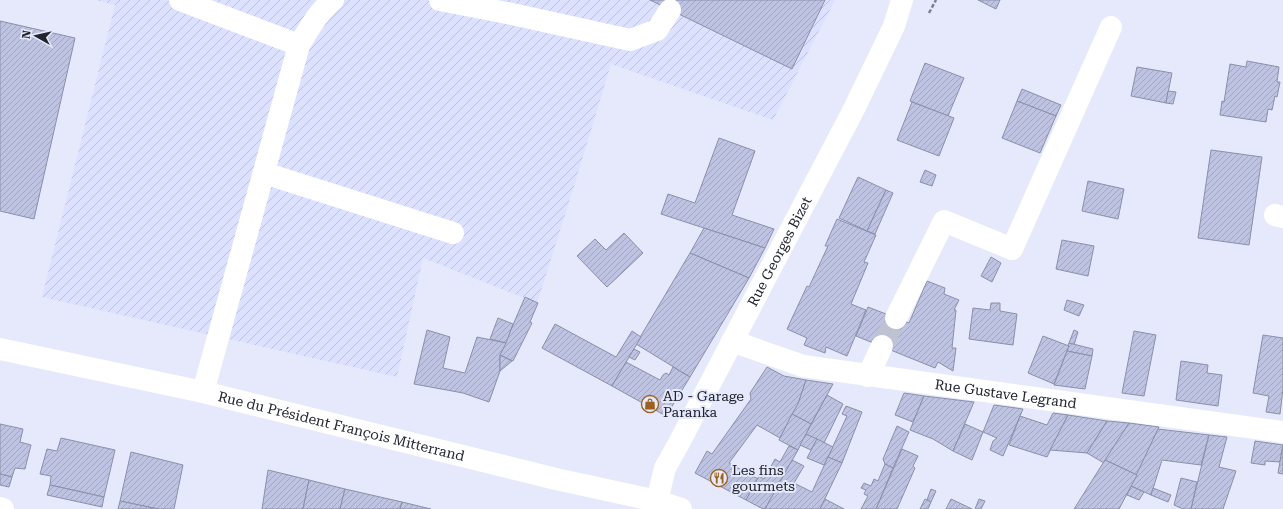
<svg xmlns="http://www.w3.org/2000/svg" width="1283" height="509" viewBox="0 0 1283 509" font-family="'Roboto Serif',serif">
<defs>
<pattern id="industrial-furrows" width="10" height="10" patternUnits="userSpaceOnUse"><rect width="10" height="10" fill="#dbe1ff"/><path d="M-1 1l2-2M0 10L10 0M9 11l2-2" fill="none" stroke="#bcc1db"/></pattern>
<pattern id="building-hatch" width="6" height="6" patternUnits="userSpaceOnUse"><rect width="6" height="6" fill="#bdc3e0"/><path d="M-1 1l2-2M0 6l6-6M5 7l2-2" fill="none" stroke="#a2a7c0"/></pattern>
</defs>
<rect width="100%" height="100%" fill="#e5e9fb"/>
<polygon fill="url(#industrial-furrows)" points="95,0 835,0 773,120 611,64 575,183 537,303 423,258 397,377 42,297 115,5"/>
<g fill="url(#building-hatch)" stroke="#8a90ab">
<polygon points="650,0 825,0 792,69"/>
<polygon points="978,0 1000,0 996,9"/>
<polygon points="0,21 75,38 34,219 0,211"/>
<polygon points="1247,61 1279,67 1277,82 1280,82 1277,97 1275,96 1272,110 1268,109 1266,122 1220,115 1222,101 1224,102 1230,64 1246,67"/>
<polygon points="925,63 964,78 948,116 910,101"/>
<polygon points="1137,67 1172,73 1166,103 1131,96"/>
<polygon points="1022,89 1061,105 1056,116 1017,101"/>
<polygon points="1168,91 1176,92 1173,104 1166,103"/>
<polygon points="1017,101 1056,116 1040,153 1002,138"/>
<polygon points="912,102 954,118 939,156 897,140"/>
<polygon points="719,138 755,151 732,215 774,229 765,248 661,214 668,194 695,203"/>
<polygon points="1211,150 1262,157 1249,245 1198,238"/>
<polygon points="925,170 936,175 932,186 920,182"/>
<polygon points="858,177 886,190 867,231 839,218"/>
<polygon points="1088,181 1124,189 1118,219 1082,211"/>
<polygon points="886,190 893,193 875,234 867,231"/>
<polygon points="837,219 876,235 864,262 868,263 851,304 866,310 847,356 826,347 825,353 804,345 807,338 787,329 807,286 809,287 828,246 825,246"/>
<polygon points="704,228 765,248 749,278 690,253"/>
<polygon points="624,233 643,253 607,287 577,256 595,239 606,250"/>
<polygon points="1062,240 1094,246 1088,276 1056,269"/>
<polygon points="690,253 749,278 690,377 636,344"/>
<polygon points="991,257 1001,263 992,282 981,276"/>
<polygon points="927,281 945,288 944,294 959,300 954,310 956,310 952,348 956,348 953,371 938,362 935,368 856,336 868,307 909,323"/>
<polygon points="525,297 538,303 530,322 532,323 513,361 500,355"/>
<polygon points="1067,300 1084,305 1079,316 1064,310"/>
<polygon points="991,303 1000,303 1000,311 1017,314 1013,345 969,339 973,308 990,310"/>
<polygon points="498,318 513,324 506,343 490,339"/>
<polygon points="555,324 616,357 632,331 641,337 612,386 542,348"/>
<polygon points="427,330 450,337 443,368 465,373 477,337 506,343 500,355 500,371 489,402 463,393 414,384"/>
<polygon points="1074,330 1078,332 1074,345 1069,343"/>
<polygon points="1134,331 1156,335 1144,396 1122,393"/>
<polygon points="1263,335 1283,338 1283,389 1280,414 1266,412 1269,396 1253,393"/>
<polygon points="1043,336 1069,346 1054,384 1028,373"/>
<polygon points="1069,343 1093,349 1092,356 1067,351 1069,346 1068,345"/>
<polygon points="634,349 640,352 635,360 629,357"/>
<polygon points="1067,351 1092,356 1085,389 1054,385"/>
<polygon points="500,355 512,361 500,371"/>
<polygon points="1181,361 1208,365 1207,373 1222,375 1218,406 1176,400"/>
<polygon points="626,362 660,380 663,375 666,373 669,375 673,367 690,377 666,416 612,386"/>
<polygon points="767,367 784,376 806,380 798,404 780,438 757,425 729,463 758,479 746,500 695,473 707,451 712,454 751,399 750,393"/>
<polygon points="806,380 833,384 811,424 792,414 798,404"/>
<polygon points="904,393 924,396 913,422 895,415"/>
<polygon points="827,395 843,404 824,443 806,434"/>
<polygon points="924,396 974,402 953,451 933,439 910,430"/>
<polygon points="994,405 1023,409 1003,456 990,450 993,441 997,438 983,432"/>
<polygon points="846,406 862,412 842,463 828,457 847,416 842,414"/>
<polygon points="1053,413 1068,415 1047,457 1009,445 1020,416 1047,425"/>
<polygon points="792,414 811,424 798,450 779,440"/>
<polygon points="1068,415 1107,421 1087,453 1050,450"/>
<polygon points="1107,421 1129,423 1104,463 1087,453"/>
<polygon points="1129,423 1159,427 1137,475 1105,460"/>
<polygon points="0,424 23,429 20,442 31,445 25,469 15,468 12,477 0,474"/>
<polygon points="965,424 983,432 972,460 953,451"/>
<polygon points="897,426 909,432 893,468 885,464 883,459"/>
<polygon points="1158,429 1209,435 1201,465 1162,460 1151,495 1131,486"/>
<polygon points="806,434 817,439 811,450 800,445"/>
<polygon points="1209,435 1227,437 1219,467 1236,471 1223,509 1191,509"/>
<polygon points="61,438 115,450 104,497 50,485 51,476 40,474 47,449 57,451"/>
<polygon points="817,439 833,447 824,465 807,458"/>
<polygon points="1255,441 1283,445 1280,462 1265,461 1265,465 1251,463"/>
<polygon points="1283,445 1283,474 1278,473"/>
<polygon points="789,446 798,450 765,509 763,509 746,500 759,476 764,479 775,459 780,462"/>
<polygon points="902,449 918,456 913,466 915,468 897,509 876,509"/>
<polygon points="131,452 183,465 174,509 158,509 120,501"/>
<polygon points="828,457 842,463 820,509 765,509 792,460 804,466 794,483 812,492"/>
<polygon points="1105,460 1137,475 1119,509 1074,509"/>
<polygon points="885,464 893,468 876,509 861,509 868,496 864,494 866,490 861,488 864,483 871,486 874,479 878,481"/>
<polygon points="268,470 309,480 303,509 262,509"/>
<polygon points="0,474 12,477 9,487 0,485"/>
<polygon points="1181,478 1197,482 1191,509 1183,509 1174,505"/>
<polygon points="309,480 345,489 340,509 303,509"/>
<polygon points="50,485 104,497 102,507 47,495"/>
<polygon points="1131,486 1144,492 1139,500 1127,495"/>
<polygon points="1153,488 1171,495 1168,502 1151,495"/>
<polygon points="345,489 402,502 400,509 340,509"/>
<polygon points="931,489 936,491 931,502 927,500"/>
<polygon points="825,499 844,509 820,509"/>
<polygon points="925,499 931,502 928,509 920,509"/>
<polygon points="951,499 972,509 946,509"/>
<polygon points="979,499 985,501 981,509 975,509"/>
<polygon points="120,501 158,509 118,509"/>
<polygon points="402,502 431,509 400,509"/>
</g>
<g fill="none" stroke-linecap="round" stroke-linejoin="round">
<polyline stroke="#bec2d2" stroke-width="22" stroke-dasharray="22 11" stroke-linecap="butt" points="882,346 896,318"/>
<polyline stroke="#7c7f8d" stroke-width="2.5" stroke-dasharray="4 2" stroke-linecap="butt" points="929,13 936,0"/>
<g stroke="#fff" stroke-width="22">
<polyline points="180,0 299,45"/>
<polyline points="440,0 512,14 630,40 657,30 670,10"/>
<polyline points="264,173 453,233"/>
<polyline points="1275,215 1283,217"/>
<polyline points="896,318 944,221 1012,249 1111,27"/>
<path id="s1" d="M732 341 803 366 1283 432"/>
<path id="s2" d="M0 349 203 392 556 479 657 501 681 509"/>
<polyline points="868,376 882,346"/>
<path d="M203 392 299 45C309 29 318 12 333 0"/>
<polyline points="0,508 3,509"/>
</g>
<path stroke="#fff" stroke-width="22" id="s3" d="M656 509 657 501 665 468 679 443 854 109 894 26 902 0"/>
</g>
<defs>
<g id="shop-ring" transform="scale(0.9)"><circle r="9.5" fill="#e5e9fb" stroke="#9b621f" stroke-width="1.5"/><path d="M-5-2.5h2.3a2.7 3.5 0 0 1 5.4 0H5L5.5 6h-11ZM-1.5-2.5h3a1.5 2.3 0 0 0-3 0Z" fill="#9b621f"/></g>
<g id="restaurant-ring" transform="scale(0.9)"><circle r="9.5" fill="#e5e9fb" stroke="#9b621f" stroke-width="1.5"/><path d="M-5-6h1v4h1v-4h1v4h1v-4h1v5L-1.5 .5V6h-2V.5L-5-1ZM5-6V6H3V1.5H1.5Q1.5-4 5-6Z" fill="#9b621f"/></g>
</defs>
<g fill-rule="evenodd">
<use href="#shop-ring" x="650" y="404"/>
<use href="#restaurant-ring" x="719" y="478"/>
</g>
<g text-anchor="middle" stroke-width="4" stroke-linejoin="round" paint-order="stroke">
<g font-size="14" fill="#222530" stroke="#e5e9fb">
<text dy="5" stroke="none"><textPath href="#s3" startOffset="287">Rue Georges Bizet</textPath></text>
<text dy="5" stroke="none"><textPath href="#s1" startOffset="280">Rue Gustave Legrand</textPath></text>
<text dy="5" stroke="none"><textPath href="#s2" startOffset="350">Rue du Président François Mitterrand</textPath></text>
</g>
<g font-size="14" fill="#222530" stroke="#e5e9fb" text-anchor="start">
<text x="663" y="401">AD - Garage<tspan x="663" dy="16">Paranka</tspan></text>
<text x="732" y="475">Les fins<tspan x="732" dy="16">gourmets</tspan></text>
</g>
</g>
<g transform="translate(36 36) rotate(278)" stroke="#e5e9fb" stroke-width="3" paint-order="stroke">
<path d="M0-3L7 15L0 10L-7 15Z" fill="#222530"/>
<text y="-6" font-size="11" font-weight="bold" text-anchor="middle" fill="#222530">N</text>
</g>
</svg>
